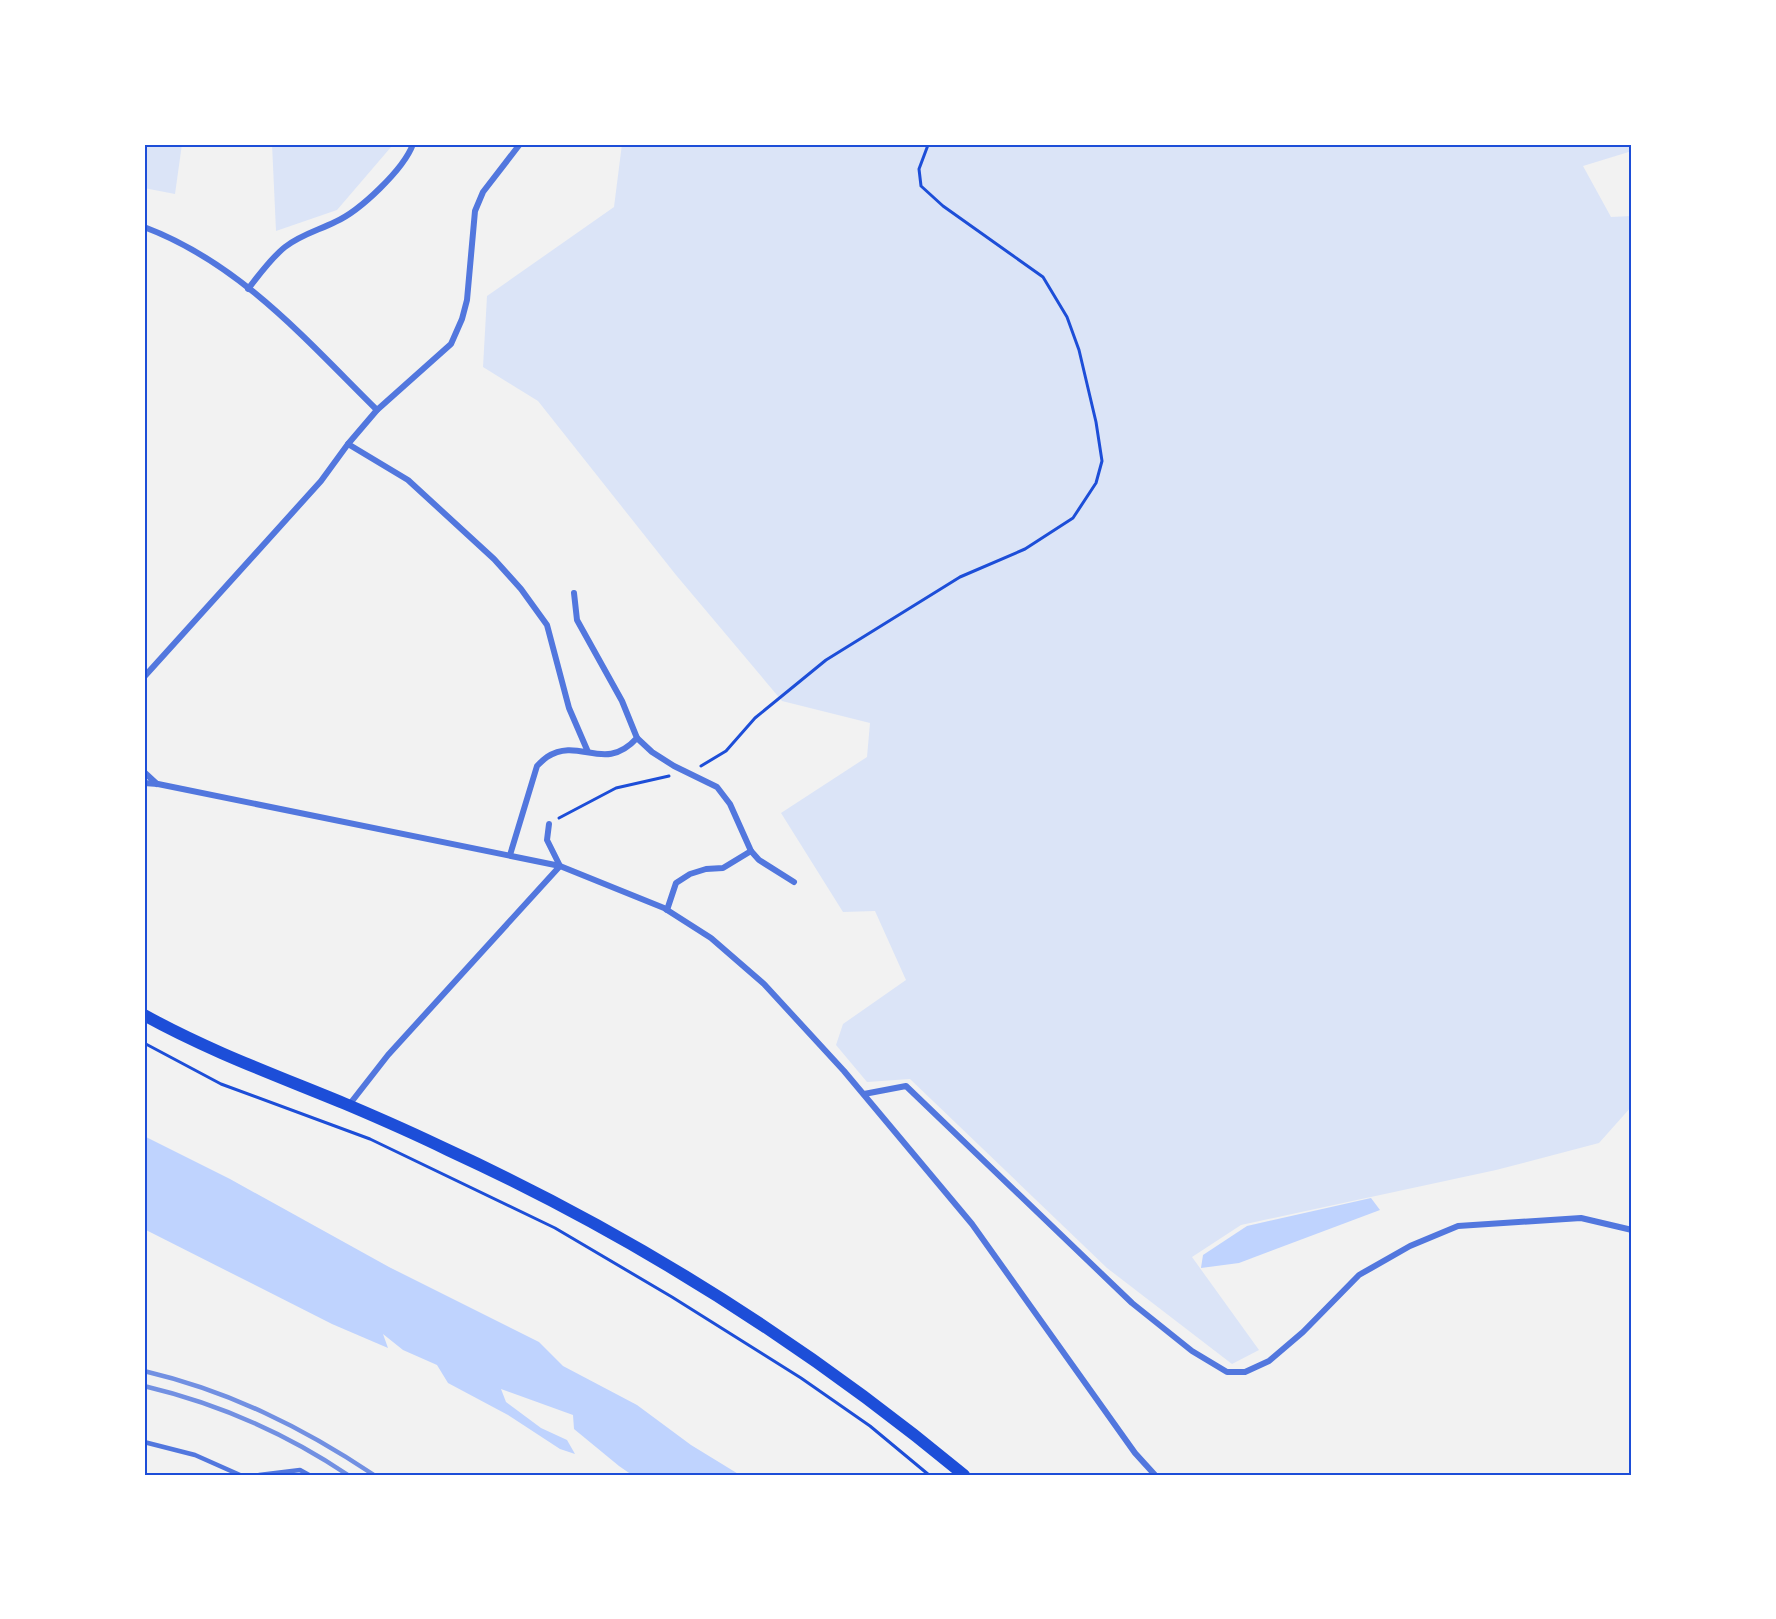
<svg xmlns="http://www.w3.org/2000/svg" width="1776" height="1619" viewBox="0 0 1776 1619" font-family="'Roboto Condensed',sans-serif">
<rect width="100%" height="100%" fill="#f2f2f2"/>
<g fill="#dbe4f7">
<polygon points="144,144 182,144 175,194 144,188"/>
<polygon points="272,144 392,144 391,147 337,210 276,231"/>
<polygon points="622,144 1632,144 1632,151 1583,166 1611,217 1632,216 1632,1106 1599,1143 1496,1170 1241,1225 1192,1257 1259,1350 1232,1364 1107,1268 910,1079 867,1082 836,1045 843,1024 906,980 875,911 843,912 781,813 867,757 870,723 782,701 676,575 538,401 483,367 487,296 614,207"/>
</g>
<g fill="#bfd3fe">
<polygon points="144,1136 230,1179 389,1267 539,1342 563,1366 637,1405 691,1445 740,1475 632,1475 619,1466 574,1429 573,1415 501,1389 506,1402 541,1428 567,1440 575,1454 560,1449 508,1415 448,1383 437,1365 403,1350 383,1334 388,1348 332,1324 144,1229"/>
<polygon points="1371,1198 1380,1210 1239,1263 1201,1268 1203,1255 1247,1226"/>
</g>
<g fill="none" stroke-linecap="round" stroke-linejoin="round">
<g stroke="#1d4ed8" stroke-width="3">
<polyline points="701,766 726,751 755,718 826,660 960,577 1025,549 1073,518 1096,483 1102,461 1096,422 1079,350 1067,317 1043,277 943,206 921,186 919,169 928,145 930,144"/>
<polyline points="559,818 616,788 669,776"/>
<polyline points="144,1043 221,1084 370,1139 555,1228 672,1297 801,1378 870,1426 929,1475"/>
</g>
<g stroke="#5277de" stroke-width="4.5">
<polyline points="144,1442 195,1455 240,1475"/>
<polyline points="259,1475 300,1470 309,1475"/>
</g>
<g stroke="#5277de" stroke-width="6">
<path d="M144 227C240 263 306 340 377 410"/>
<path d="M248 289C259 275 271 258 285 247 300 235 319 230 335 222 360 211 404 169 413 144"/>
<polyline points="348,444 408,480 494,559 521,589 547,625 569,708 588,752"/>
<polyline points="144,677 321,481 348,444 377,410 451,344 462,319 467,300 475,211 483,192 520,144"/>
<polyline points="637,738 652,752 674,766 717,787 730,804 751,851 759,860 794,882"/>
<polyline points="144,772 157,784"/>
<polyline points="144,783 158,784 560,866 664,908 711,938 764,984 844,1071 972,1224 1135,1453 1155,1475"/>
<path d="M510 855 537 766C540 763 544 759 547 757 580 736 604 774 637 738L622 701 577 620 574 593"/>
<polyline points="667,910 676,883 690,874 706,869 723,868 751,851"/>
<polyline points="864,1094 906,1086 1132,1303 1192,1351 1227,1372 1245,1372 1269,1361 1303,1332 1359,1275 1410,1246 1458,1226 1581,1218 1632,1230"/>
<polyline points="349,1105 388,1055 560,866 547,840 549,824"/>
<polyline points="144,1474 145,1475"/>
</g>
<path stroke="#1d4ed8" stroke-width="12" d="M144 1015C211 1052 278 1076 348 1105 381 1119 415 1134 448 1150 633 1235 807 1345 964 1475"/>
<g stroke="#7290e2" stroke-width="4.5">
<path d="M144 1371C229 1391 302 1427 374 1475"/>
<path d="M144 1386C216 1403 287 1434 348 1475"/>
</g>
</g>
<rect width="1776" height="1619" fill="none" stroke="#ffffff" stroke-width="291"/>
<rect x="146" y="146" width="1484" height="1328" fill="none" stroke="#1d4ed8" stroke-width="2"/>
</svg>
